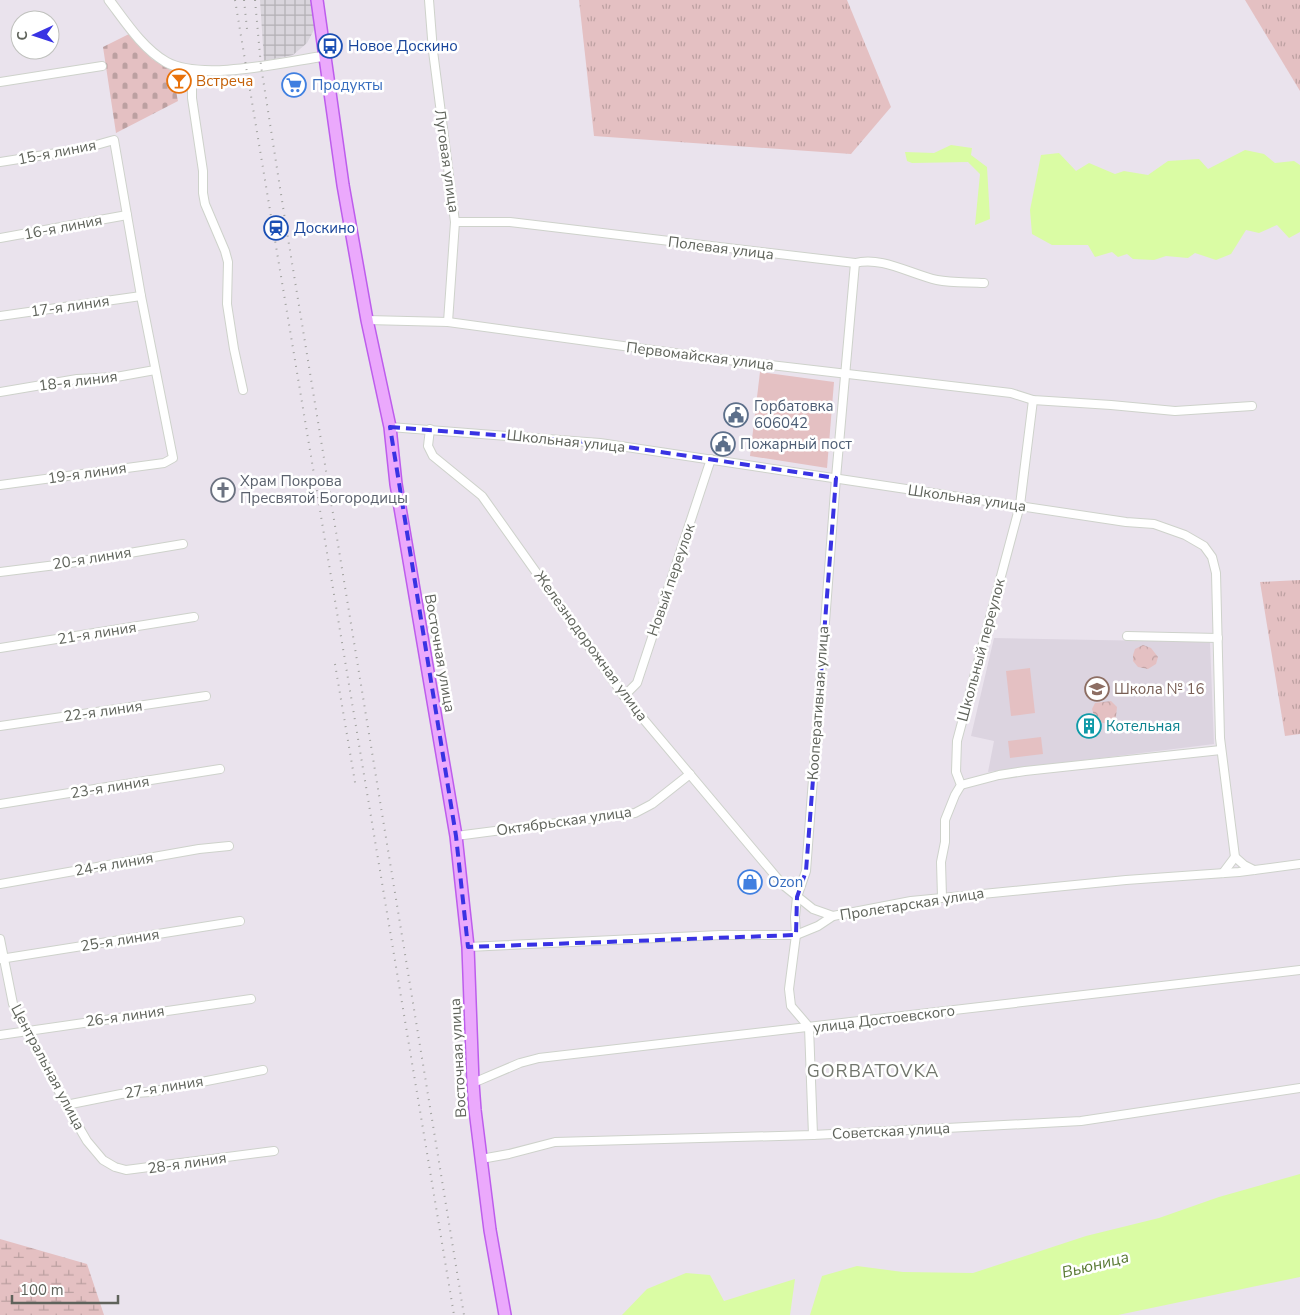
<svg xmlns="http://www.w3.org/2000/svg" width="1300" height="1315" viewBox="0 0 1300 1315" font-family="'Nunito Sans',sans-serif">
<defs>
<pattern id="industrial-grid" width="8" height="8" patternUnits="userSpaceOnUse" patternTransform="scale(1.25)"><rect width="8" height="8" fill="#d9d5dc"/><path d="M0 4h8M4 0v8" fill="none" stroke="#b3b0b5"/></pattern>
<pattern id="grass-tufts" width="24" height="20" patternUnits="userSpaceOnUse" patternTransform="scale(1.25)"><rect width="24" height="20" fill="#e4c0c2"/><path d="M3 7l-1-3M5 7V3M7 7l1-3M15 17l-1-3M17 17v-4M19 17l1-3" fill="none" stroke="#bca0a1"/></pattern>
<pattern id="forest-crowns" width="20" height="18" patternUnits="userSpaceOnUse" patternTransform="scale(1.25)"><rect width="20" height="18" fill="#e4c0c2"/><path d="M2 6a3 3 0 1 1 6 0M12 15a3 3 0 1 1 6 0" fill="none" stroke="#bca0a1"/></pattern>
<pattern id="wetland-marsh" width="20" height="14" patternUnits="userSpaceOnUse" patternTransform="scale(1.25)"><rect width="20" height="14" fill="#e4c0c2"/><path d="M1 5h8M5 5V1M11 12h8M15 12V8" fill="none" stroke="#bca0a1"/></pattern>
<pattern id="cemetery-stones" width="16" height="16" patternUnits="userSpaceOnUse" patternTransform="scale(1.25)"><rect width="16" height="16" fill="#e4c0c2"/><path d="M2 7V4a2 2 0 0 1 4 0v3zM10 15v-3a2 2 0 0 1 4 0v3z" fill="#bca0a1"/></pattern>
</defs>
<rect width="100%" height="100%" fill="#eae3ed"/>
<polygon fill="url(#industrial-grid)" points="260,0 311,0 315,28 307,43 293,55 264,61"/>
<polygon fill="#dcd4e0" points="994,638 1210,642 1214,744 988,772 994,741 971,736"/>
<g fill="url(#grass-tufts)">
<polygon points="579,0 847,0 891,107 851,154 594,136"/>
<polygon points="1245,0 1300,0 1300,91"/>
<polygon points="1300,580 1300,734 1285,736 1260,582"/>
</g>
<g fill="url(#forest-crowns)">
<polygon points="1143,645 1151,648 1158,657 1156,664 1148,669 1138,667 1133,661 1133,655 1135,649"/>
<polygon points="1111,701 1117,707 1116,717 1111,723 1103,723 1095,719 1092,709 1095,703"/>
</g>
<polygon fill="url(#wetland-marsh)" points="0,1239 87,1264 104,1315 0,1315"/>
<polygon fill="url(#cemetery-stones)" points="129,34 152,59 172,71 178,101 116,133 103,47"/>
<g fill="#e4c0c2">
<polygon points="760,372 834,382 827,468 750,456"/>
<polygon points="1030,668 1035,713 1011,716 1006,671"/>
<polygon points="1041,737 1043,754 1010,758 1008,741"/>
</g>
<g fill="#dafca4">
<polygon points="951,145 972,148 971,155 987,167 990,219 975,225 980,174 968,162 912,163 907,161 905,152 934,153"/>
<polygon points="1245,150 1264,154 1275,163 1294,161 1300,165 1300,232 1289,238 1277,225 1259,233 1246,230 1231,254 1216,260 1195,253 1188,258 1166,256 1154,260 1133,259 1127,254 1118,257 1112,252 1095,257 1088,245 1052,245 1032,234 1030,210 1041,155 1059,153 1076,171 1089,163 1115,174 1124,171 1148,175 1168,161 1199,159 1208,169"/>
<polygon points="1300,1174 1300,1277 1118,1315 810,1315 822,1276 857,1266 903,1272 973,1273 1086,1236 1159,1218 1219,1197"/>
<polygon points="686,1273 710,1275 724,1301 795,1279 790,1315 622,1315 647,1289"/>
</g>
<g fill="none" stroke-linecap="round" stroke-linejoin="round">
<g stroke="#ced2cb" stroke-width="10">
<g id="minor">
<polyline points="429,0 433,51 455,222 448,322"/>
<polyline points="192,70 192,98 203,171 203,193 205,204 225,251 228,262 227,304 234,349 243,390"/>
<polyline points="0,82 102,66"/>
<polyline points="0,162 82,149 114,140 141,296 173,458 164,463 0,485"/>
<path d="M455 222H510L855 263C882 256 910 274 937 280 952 283 969 282 984 283"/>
<polyline points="0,238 127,215"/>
<polyline points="0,316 141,296"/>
<polyline points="367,320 448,322 711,358 1011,393 1033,400 1111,405 1175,411 1252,406"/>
<polyline points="0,392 77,379 116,377 155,370"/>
<polyline points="390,427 600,443 1126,522 1154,524 1185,535 1204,546 1212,557 1216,573 1220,738 1235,857 1244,865 1254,870"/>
<polyline points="430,429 428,446 433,456 482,496 624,696 783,885 813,909 833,916"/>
<polyline points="0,572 64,564 183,544"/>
<polyline points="1127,636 1218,638"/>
<polyline points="0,648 194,617"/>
<polyline points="624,696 637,683 711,459"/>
<polyline points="0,726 206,696"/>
<polyline points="961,785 999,775 1025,771 1221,750"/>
<polyline points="0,804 220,769"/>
<polyline points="456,836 635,813 652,804 690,774"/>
<polyline points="1223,873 1235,857"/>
<polyline points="0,884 199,849 229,846"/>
<polyline points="942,897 941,862 945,842 945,820 955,795 961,785 956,772 957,741 1020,505 1033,400"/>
<polyline points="0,939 13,1004 66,1105 87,1141 103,1160 115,1167 126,1170 274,1151"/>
<polyline points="468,947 720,935 796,935 818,926 833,916 911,901 1126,880 1239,872 1300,864"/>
<polyline points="0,959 240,921"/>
<polyline points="0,1035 251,999"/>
<polyline points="473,1083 520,1063 539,1058 1300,970"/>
<polyline points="66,1105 121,1094 150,1092 263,1070"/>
<polyline points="813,1135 809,1027 791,1006 789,989 796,935 795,917 797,897 806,871 836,478 855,263"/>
<polyline points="481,1159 509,1154 555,1142 813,1135 1081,1121 1300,1088"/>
</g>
</g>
<g stroke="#ced2cb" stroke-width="11">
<path id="tertiary" d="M109 0C125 21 142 48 166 62 202 82 284 62 325 56"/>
</g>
<g stroke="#bd5dec" stroke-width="14">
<polyline id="primary" points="317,0 343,185 367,320 390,427 396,484 456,836 468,947 473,1083 475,1110 490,1230 505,1315"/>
</g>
<use href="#minor" stroke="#fff" stroke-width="8"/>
<use href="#tertiary" stroke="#fff" stroke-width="9"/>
<use href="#primary" stroke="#eba9fc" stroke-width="11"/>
<g stroke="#a0a19e" stroke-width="2" stroke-dasharray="1 6" stroke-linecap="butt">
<polyline points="235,0 454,1315"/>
<polyline points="244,0 247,29"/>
<polyline points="255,0 261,66 286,226 464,1315"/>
<polyline points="335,664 356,788"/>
</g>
</g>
<path fill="none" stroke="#3933e3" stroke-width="4" stroke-dasharray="10 6" stroke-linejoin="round" d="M390 427 600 443 836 478 806 871 797 897 796 935 468 947 456 836Z"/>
<defs>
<g id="bus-ring" transform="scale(1.25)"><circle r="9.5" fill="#fff" stroke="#1a4fb4" stroke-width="1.5"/><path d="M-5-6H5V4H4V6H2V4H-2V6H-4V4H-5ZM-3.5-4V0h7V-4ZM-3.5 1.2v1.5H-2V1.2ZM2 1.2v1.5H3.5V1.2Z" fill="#1a4fb4"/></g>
<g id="bar-ring" transform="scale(1.25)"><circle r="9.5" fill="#fff" stroke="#e8710a" stroke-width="1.5"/><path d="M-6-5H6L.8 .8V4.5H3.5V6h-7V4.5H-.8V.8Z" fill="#e8710a"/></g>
<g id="supermarket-ring" transform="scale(1.25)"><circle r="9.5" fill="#fff" stroke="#3f7fe0" stroke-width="1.5"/><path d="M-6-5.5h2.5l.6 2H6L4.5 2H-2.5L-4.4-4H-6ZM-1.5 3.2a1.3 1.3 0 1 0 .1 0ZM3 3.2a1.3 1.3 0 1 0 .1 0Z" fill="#3f7fe0"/></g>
<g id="station-ring" transform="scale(1.25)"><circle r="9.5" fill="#fff" stroke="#1a4fb4" stroke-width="1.5"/><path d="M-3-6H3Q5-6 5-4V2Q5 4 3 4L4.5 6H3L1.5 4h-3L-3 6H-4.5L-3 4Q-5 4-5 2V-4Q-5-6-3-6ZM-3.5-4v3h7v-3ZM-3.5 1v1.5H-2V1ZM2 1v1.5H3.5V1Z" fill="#1a4fb4"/></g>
<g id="civic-ring" transform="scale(1.25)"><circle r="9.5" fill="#fff" stroke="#5c6f8a" stroke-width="1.5"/><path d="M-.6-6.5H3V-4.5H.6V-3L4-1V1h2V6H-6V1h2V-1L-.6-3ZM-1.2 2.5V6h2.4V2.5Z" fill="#5c6f8a"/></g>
<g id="church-ring" transform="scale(1.25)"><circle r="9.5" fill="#fff" stroke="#6b7280" stroke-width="1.5"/><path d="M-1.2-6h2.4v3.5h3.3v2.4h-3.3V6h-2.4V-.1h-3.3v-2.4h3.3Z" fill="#6b7280"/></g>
<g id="school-ring" transform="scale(1.25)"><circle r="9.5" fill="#fff" stroke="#8d6e63" stroke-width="1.5"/><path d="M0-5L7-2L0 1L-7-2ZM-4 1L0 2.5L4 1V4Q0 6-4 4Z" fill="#8d6e63"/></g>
<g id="building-ring" transform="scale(1.25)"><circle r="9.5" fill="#fff" stroke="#0f9aa8" stroke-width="1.5"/><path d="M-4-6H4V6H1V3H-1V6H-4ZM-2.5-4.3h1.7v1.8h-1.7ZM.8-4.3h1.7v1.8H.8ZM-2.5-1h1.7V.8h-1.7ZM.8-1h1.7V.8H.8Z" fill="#0f9aa8"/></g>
<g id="shop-ring" transform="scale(1.25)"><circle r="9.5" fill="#fff" stroke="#3f7fe0" stroke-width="1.5"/><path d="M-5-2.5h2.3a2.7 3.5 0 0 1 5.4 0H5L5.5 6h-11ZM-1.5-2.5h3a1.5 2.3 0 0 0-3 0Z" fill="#3f7fe0"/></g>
</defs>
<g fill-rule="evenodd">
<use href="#bus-ring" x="330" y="46"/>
<use href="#bar-ring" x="179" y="81"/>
<use href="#supermarket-ring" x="294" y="85"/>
<use href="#station-ring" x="276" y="228"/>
<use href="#civic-ring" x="736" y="415"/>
<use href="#civic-ring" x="723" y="444"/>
<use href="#church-ring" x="223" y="490"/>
<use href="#school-ring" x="1097" y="689"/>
<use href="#building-ring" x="1089" y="726"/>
<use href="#shop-ring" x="750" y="882"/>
</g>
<g text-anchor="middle" stroke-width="5" stroke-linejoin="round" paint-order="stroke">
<g font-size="15" fill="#164399" stroke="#fff" text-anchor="start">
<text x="348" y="51">Новое Доскино</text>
<text x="294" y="233">Доскино</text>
</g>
<g font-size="15" fill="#c56008" stroke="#fff" text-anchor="start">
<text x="196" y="86">Встреча</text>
</g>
<g font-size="15" fill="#366cbe" stroke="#fff" text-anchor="start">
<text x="312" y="90">Продукты</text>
<text x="768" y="887">Ozon</text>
</g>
<g font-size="15" fill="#5f635b" stroke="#fff">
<text transform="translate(57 152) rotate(-11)" y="5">15-я линия</text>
<text transform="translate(447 161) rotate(82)" y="5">Луговая улица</text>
<text transform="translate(63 227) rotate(-11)" y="5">16-я линия</text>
<text transform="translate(721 248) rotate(7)" y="5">Полевая улица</text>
<text transform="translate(70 306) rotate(-8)" y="5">17-я линия</text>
<text transform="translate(700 356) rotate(7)" y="5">Первомайская улица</text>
<text transform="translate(78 381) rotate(-7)" y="5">18-я линия</text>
<text transform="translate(566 441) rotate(6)" y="5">Школьная улица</text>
<text transform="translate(87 473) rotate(-8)" y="5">19-я линия</text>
<text transform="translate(967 498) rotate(8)" y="5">Школьная улица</text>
<text transform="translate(92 558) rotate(-9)" y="5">20-я линия</text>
<text transform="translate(671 580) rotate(-71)" y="5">Новый переулок</text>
<text transform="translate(97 633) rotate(-9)" y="5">21-я линия</text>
<text transform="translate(591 646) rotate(54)" y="5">Железнодорожная улица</text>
<text transform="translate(981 650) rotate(-75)" y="5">Школьный переулок</text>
<text transform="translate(440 653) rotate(80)" y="5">Восточная улица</text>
<text transform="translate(818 703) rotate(-86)" y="5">Кооперативная улица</text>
<text transform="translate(103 711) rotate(-8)" y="5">22-я линия</text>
<text transform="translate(110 787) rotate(-9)" y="5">23-я линия</text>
<text transform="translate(564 821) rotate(-8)" y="5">Октябрьская улица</text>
<text transform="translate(114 864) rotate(-10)" y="5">24-я линия</text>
<text transform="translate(912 904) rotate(-9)" y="5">Пролетарская улица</text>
<text transform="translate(120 940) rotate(-9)" y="5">25-я линия</text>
<text transform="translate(125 1016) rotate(-8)" y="5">26-я линия</text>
<text transform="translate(884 1019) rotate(-7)" y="5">улица Достоевского</text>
<text transform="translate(458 1058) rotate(-93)" y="5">Восточная улица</text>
<text transform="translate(48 1067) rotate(62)" y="5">Центральная улица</text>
<text transform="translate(164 1087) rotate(-9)" y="5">27-я линия</text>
<text transform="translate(891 1131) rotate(-3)" y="5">Советская улица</text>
<text transform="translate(187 1163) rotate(-8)" y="5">28-я линия</text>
</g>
<g font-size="15" fill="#4e5e75" stroke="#fff" text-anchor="start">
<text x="754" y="411">Горбатовка<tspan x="754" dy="17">606042</tspan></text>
<text x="740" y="449">Пожарный пост</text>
</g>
<g font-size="15" fill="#5b616d" stroke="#fff" text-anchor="start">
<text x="240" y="486">Храм Покрова<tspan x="240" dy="17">Пресвятой Богородицы</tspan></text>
</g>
<g font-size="15" fill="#785e54" stroke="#fff" text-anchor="start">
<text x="1114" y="694">Школа № 16</text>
</g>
<g font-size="15" fill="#0d838f" stroke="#fff" text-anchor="start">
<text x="1106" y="731">Котельная</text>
</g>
<g font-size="16" font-style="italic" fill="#587932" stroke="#fff">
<text transform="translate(1095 1264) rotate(-14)" y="6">Вьюница</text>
</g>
<g font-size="18" letter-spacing="1" fill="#71756c" stroke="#fff">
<text x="873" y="1077">GORBATOVKA</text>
</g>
</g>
<g transform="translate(35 35) rotate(267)"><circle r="24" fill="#ffffff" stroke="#bfc1bd"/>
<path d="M0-4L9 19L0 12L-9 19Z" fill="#3933e3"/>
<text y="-8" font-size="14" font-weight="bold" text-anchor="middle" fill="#5f635b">С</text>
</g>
<path d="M12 1295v8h106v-8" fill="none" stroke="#5f635b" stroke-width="2.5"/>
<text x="20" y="1295" font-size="15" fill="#5f635b" stroke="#ffffff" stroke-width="4" paint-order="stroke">100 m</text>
</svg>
